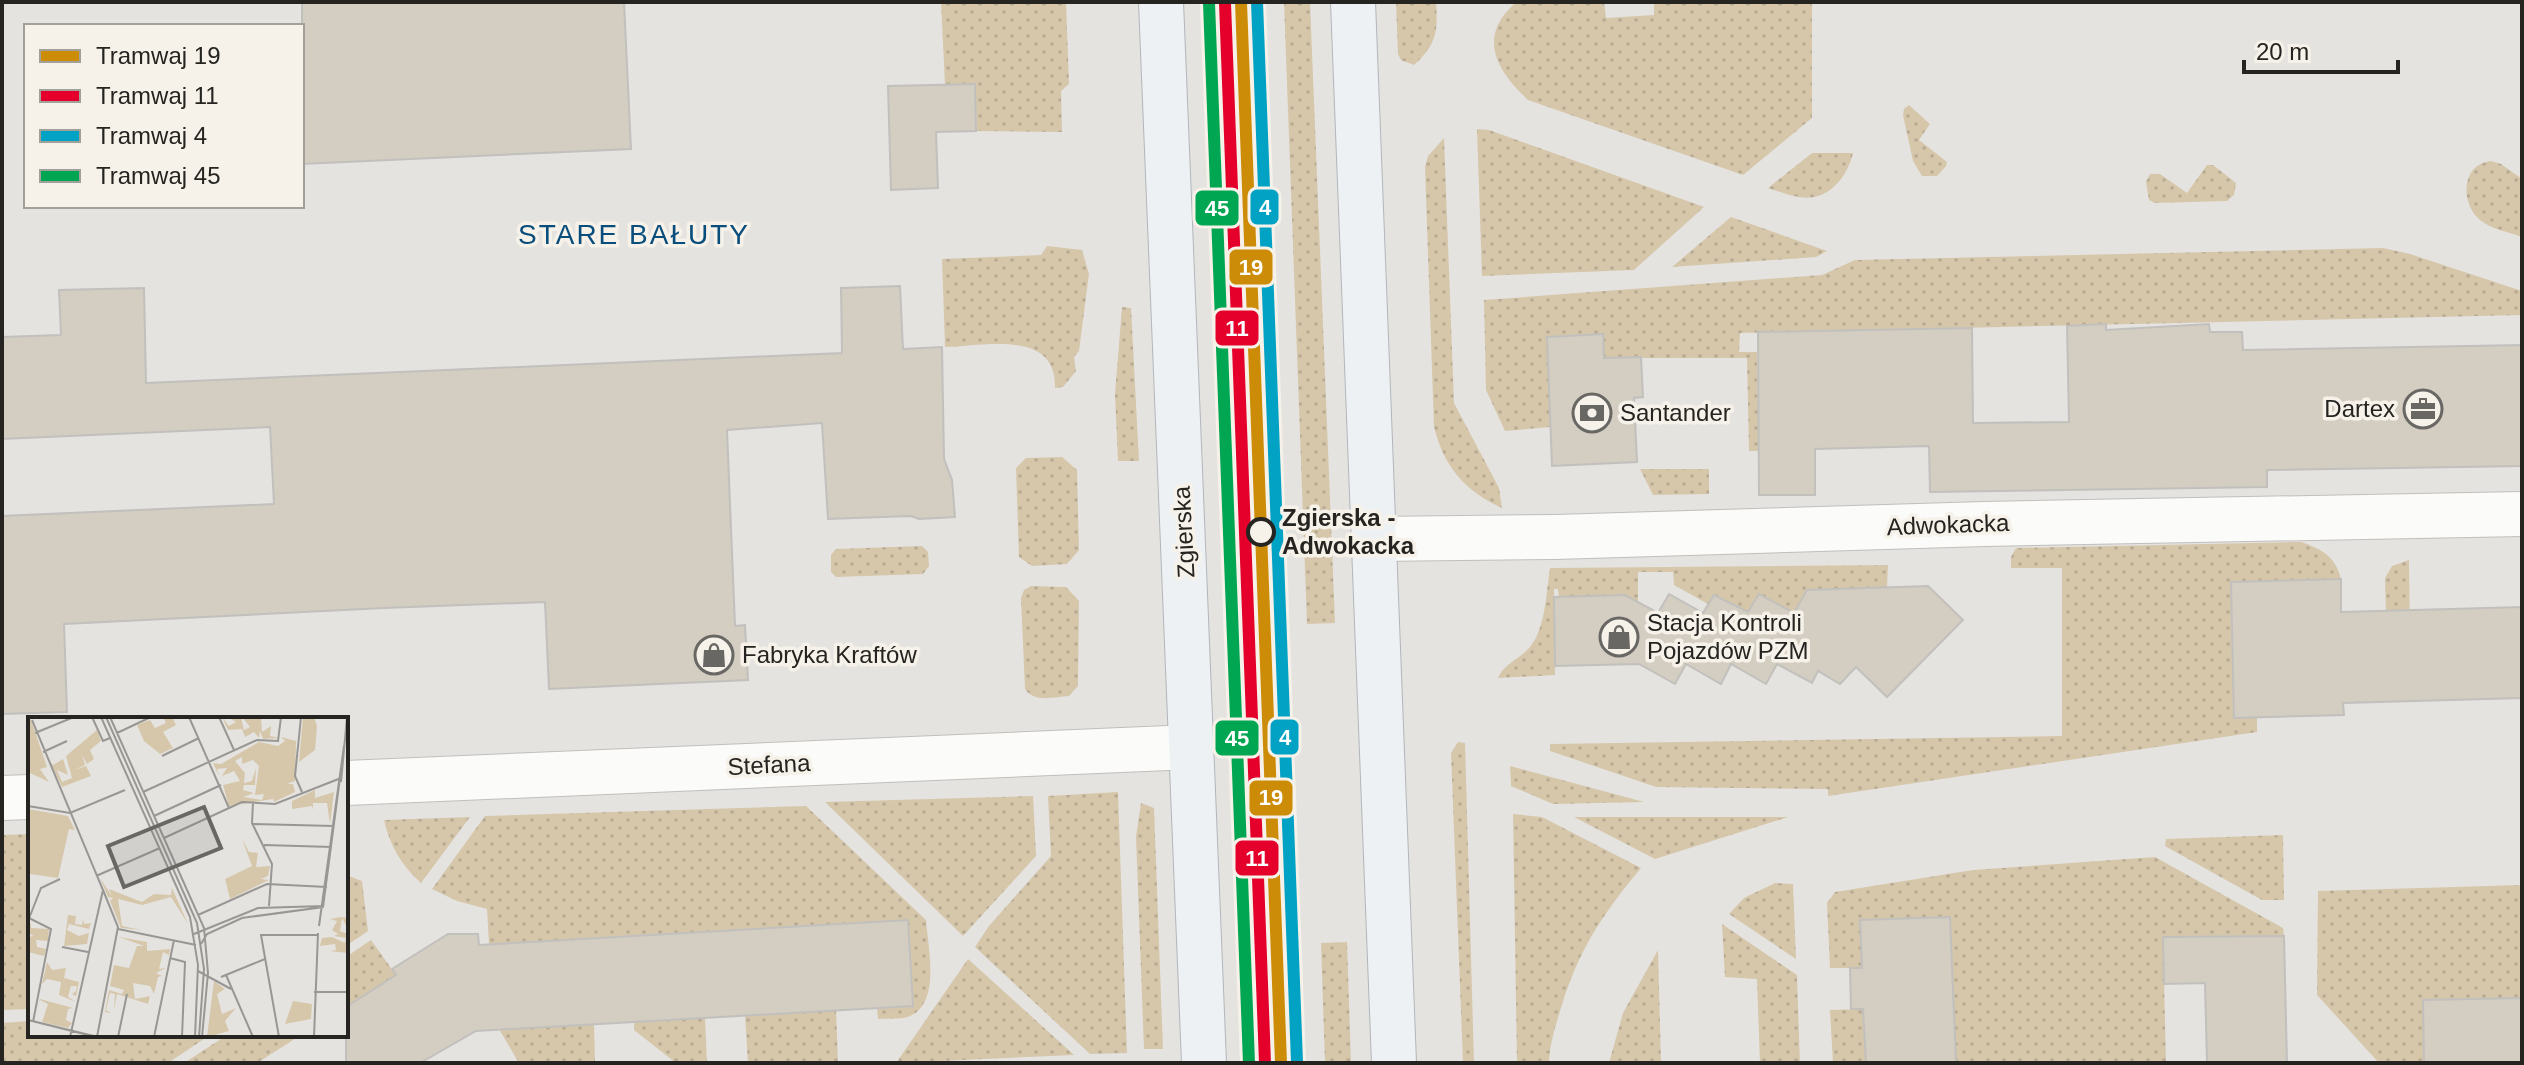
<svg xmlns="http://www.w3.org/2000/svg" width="2524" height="1065" viewBox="0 0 2524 1065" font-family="Arial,sans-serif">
<defs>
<pattern id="grass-dots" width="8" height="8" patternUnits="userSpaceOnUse" patternTransform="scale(2)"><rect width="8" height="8" fill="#d6c7ab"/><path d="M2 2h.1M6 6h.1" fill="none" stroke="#b8ab93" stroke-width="1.8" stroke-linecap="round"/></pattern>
</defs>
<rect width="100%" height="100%" fill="#e5e3e0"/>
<g fill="url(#grass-dots)">
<polygon points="941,2 1066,2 1069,84 1061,91 1062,132 977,131 975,85 945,85"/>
<polygon points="1207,2 1229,2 1242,367 1220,368"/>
<polygon points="1284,2 1310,2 1335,623 1307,624"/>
<path d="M1396 2H1436C1438 31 1437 44 1414 65L1401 60 1398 54Z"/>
<path d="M1604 2 1606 18 1654 15V2H1812V118L1743 175 1528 100C1497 71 1477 38 1514 4Z"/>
<polygon points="1909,105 1930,124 1919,140 1947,162 1946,166 1937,176 1922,176 1913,161 1903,115 1904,109"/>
<polygon points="1477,129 1489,130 1704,207 1634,270 1482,276"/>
<path d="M1444 138 1454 403 1499 488 1502 508C1465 491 1444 467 1434 427L1425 167 1428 156Z"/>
<path d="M1812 153H1853C1847 178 1828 202 1799 197 1789 196 1778 191 1768 188Z"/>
<path d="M2491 161 2501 164 2522 179V237C2509 232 2490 229 2480 220 2460 203 2461 164 2491 161Z"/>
<polygon points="2213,165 2236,183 2234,195 2227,201 2155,203 2149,200 2146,182 2150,174 2160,174 2187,193 2207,165"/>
<polygon points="1731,217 1827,251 1816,257 1672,267"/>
<path d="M1047 246 1082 250 1089 274 1079 351 1074 357 1076 371 1063 387 1055 388C1057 329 984 346 945 347L942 259 1041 255Z"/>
<polygon points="2383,248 2410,254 2522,291 2522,315 1740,333 1739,352 1757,352 1759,451 1749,451 1747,358 1604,358 1603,334 1547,337 1550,427 1505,431 1486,390 1484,300 1822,275 1855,260"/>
<polygon points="1122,307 1131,308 1139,461 1118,461 1115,394"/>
<polygon points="1062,457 1077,470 1079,550 1067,564 1032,566 1019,557 1016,468 1026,458"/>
<polygon points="1640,469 1709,469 1709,494 1653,495"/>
<path d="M2301 542C2322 549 2336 557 2341 579L2257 717V732L1828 796V789L1656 787 1550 751V744L2062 736V568H2011V557L2016 548Z"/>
<polygon points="922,546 928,552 929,566 923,574 836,577 831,572 831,555 836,549"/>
<polygon points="2409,560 2410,636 2388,683 2385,578 2392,566"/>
<path d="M1888 565 1887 588 1794 613 1760 594 1748 612 1714 595 1708 604 1674 585 1673 572H1638V602L1559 597 1558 589H1554L1555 675 1498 678C1504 663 1520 659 1530 647 1546 627 1546 593 1550 568Z"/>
<path d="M1031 586 1066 587 1079 601 1078 686 1069 696C1054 697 1034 703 1025 689L1021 598 1024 590Z"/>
<polygon points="1257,679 1271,1063 1245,1063 1230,680"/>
<polygon points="1458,742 1465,743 1474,1063 1463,1063 1451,753"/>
<polygon points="1510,766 1644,802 1553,804 1511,786"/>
<polygon points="1118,792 1127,1053 1090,1054 975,947 989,926 1051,856 1048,796"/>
<polygon points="1033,796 1036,856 963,936 825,802"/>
<polygon points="1141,803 1154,808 1163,1049 1144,1049 1136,837"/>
<path d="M806 806 926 920C928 947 941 1003 910 1016 902 1020 887 1018 878 1019L877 1007 907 920 489 944 487 909 457 901 432 889 485 816Z"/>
<path d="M1513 814 1542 817 1641 868C1602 915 1579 949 1561 1008 1555 1027 1550 1043 1549 1063H1517Z"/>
<path d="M470 817 421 883C401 865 390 846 384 820Z"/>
<polygon points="1574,817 1788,817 1655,859"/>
<polygon points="30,834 30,1009 2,1010 2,835"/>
<polygon points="2283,835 2284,900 2262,900 2165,846 2166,839"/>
<polygon points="2155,857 2283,928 2284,936 2163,937 2166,1063 1956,1063 1950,917 1861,920 1862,968 1830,968 1827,903 1835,892 1973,870"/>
<polygon points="346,875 362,881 368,931 346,946"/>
<polygon points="1775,883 1793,884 1796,959 1729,914 1744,898"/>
<polygon points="2522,885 2522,998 2424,1063 2379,1063 2317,995 2318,891"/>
<polygon points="1722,924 1797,975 1800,1063 1760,1063 1757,979 1725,977"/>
<polygon points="371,940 396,975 346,1007 346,957"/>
<polygon points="1347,942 1351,1063 1325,1063 1321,943"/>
<polygon points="1658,950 1661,1063 1609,1063 1623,1013"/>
<polygon points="968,959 1074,1055 896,1063"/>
<polygon points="1863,1009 1866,1063 1833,1063 1830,1010"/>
<polygon points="836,1010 838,1063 748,1063 745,1015"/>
<polygon points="705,1018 707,1063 676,1063 634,1030 634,1021"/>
<polygon points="30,1021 30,1035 210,1035 168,1063 2,1063 2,1023"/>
<polygon points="594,1024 595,1063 519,1063 499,1029"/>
<polygon points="227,1035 301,1035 257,1063 184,1063"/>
</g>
<g fill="#d4cdc1" stroke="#c1c0bd" stroke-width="2">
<polygon points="302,2 624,2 631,149 302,164"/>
<polygon points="975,84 976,131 936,132 938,188 891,190 888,86"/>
<polygon points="900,286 903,349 942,347 944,459 952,480 955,517 919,519 911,516 828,519 822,423 727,430 735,626 745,625 748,680 549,689 545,602 384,608 64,624 67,712 2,714 2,516 274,504 270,427 2,439 2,337 61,335 59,290 144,288 146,383 842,353 841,288"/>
<polygon points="2106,324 2106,330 2209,324 2210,332 2242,332 2243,350 2522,345 2522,466 2267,470 2267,487 1930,492 1929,446 1815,449 1815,495 1759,495 1758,332 1972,328 1973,423 2069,422 2067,326"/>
<polygon points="1603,334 1604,358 1641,357 1643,397 1634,398 1637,462 1552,466 1547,337"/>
<polygon points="2341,579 2341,612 2522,607 2522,698 2343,703 2344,715 2234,718 2231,582"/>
<polygon points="1928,586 1963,620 1887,697 1856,667 1840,684 1818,671 1812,683 1777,664 1766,684 1731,664 1721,684 1686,664 1675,684 1639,664 1555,666 1554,597 1625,595 1658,613 1669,594 1703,613 1714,595 1748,612 1759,594 1794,613 1807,590"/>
<polygon points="1950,917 1956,1063 1866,1063 1863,1009 1851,1009 1850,968 1862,968 1860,920"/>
<polygon points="908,920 913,1006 476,1031 420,1063 346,1063 346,1007 396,975 392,969 448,934 478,934 479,945"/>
<polygon points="2284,936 2287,1063 2207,1063 2205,983 2164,984 2163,937"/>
<polygon points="2522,998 2522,1063 2424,1063 2423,1000"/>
</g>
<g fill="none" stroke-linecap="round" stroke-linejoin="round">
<g stroke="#c0bfbd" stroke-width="46">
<g id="minor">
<polyline points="1374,539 1555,537 1984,524 2522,514"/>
<polyline points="346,783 1192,747"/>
<polyline points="2,798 30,797"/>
</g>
</g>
<g stroke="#b1b6ba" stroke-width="46">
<g id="major">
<polyline points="1161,2 1204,1063"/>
<polyline points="1353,2 1394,1063"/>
</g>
</g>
<use href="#minor" stroke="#fbfbfa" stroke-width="44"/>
<use href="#major" stroke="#eef1f3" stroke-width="44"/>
<g stroke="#f6f2ea" stroke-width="18">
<polyline id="tram-1" points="1241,2 1281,1063"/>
</g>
<g stroke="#f6f2ea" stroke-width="18">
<polyline id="tram-2" points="1225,3 1265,1063"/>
</g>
<g stroke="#f6f2ea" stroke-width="18">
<polyline id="tram-3" points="1257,2 1297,1062"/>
</g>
<g stroke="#f6f2ea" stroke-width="18">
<polyline id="tram-4" points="1209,3 1249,1063"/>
</g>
<use href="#tram-1" stroke="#cd8c07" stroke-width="12"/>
<use href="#tram-2" stroke="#e4002b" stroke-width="12"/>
<use href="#tram-3" stroke="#02a2c5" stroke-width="12"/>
<use href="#tram-4" stroke="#00a651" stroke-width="12"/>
</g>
<defs>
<g id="office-ring" transform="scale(2)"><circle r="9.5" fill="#f6f2ea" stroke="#686764" stroke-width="1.5"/><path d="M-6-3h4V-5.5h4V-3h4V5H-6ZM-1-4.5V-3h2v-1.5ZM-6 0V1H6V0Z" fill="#686764"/></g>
<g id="bank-ring" transform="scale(2)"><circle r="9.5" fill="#f6f2ea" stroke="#686764" stroke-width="1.5"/><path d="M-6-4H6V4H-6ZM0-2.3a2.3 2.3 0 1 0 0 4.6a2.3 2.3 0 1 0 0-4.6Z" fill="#686764"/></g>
<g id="shop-ring" transform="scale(2)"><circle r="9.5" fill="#f6f2ea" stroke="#686764" stroke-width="1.5"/><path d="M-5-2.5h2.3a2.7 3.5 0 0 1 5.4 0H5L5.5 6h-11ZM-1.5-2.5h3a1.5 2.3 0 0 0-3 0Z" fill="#686764"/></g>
</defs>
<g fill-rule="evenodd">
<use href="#office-ring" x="2423" y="409"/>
<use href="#bank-ring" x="1592" y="413"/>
<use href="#shop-ring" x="1619" y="637"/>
<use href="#shop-ring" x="714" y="655"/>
</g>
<circle fill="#f6f2ea" stroke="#252421" stroke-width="4" cx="1261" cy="532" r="13"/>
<g text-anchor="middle" stroke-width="7" stroke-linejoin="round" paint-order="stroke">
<g font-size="24" fill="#252421" stroke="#f6f2ea" text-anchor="start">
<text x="2395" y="417" text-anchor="end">Dartex</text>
<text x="1620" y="421">Santander</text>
<text x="1647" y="631">Stacja Kontroli<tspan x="1647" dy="28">Pojazdów PZM</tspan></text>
<text x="742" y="663">Fabryka Kraftów</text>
</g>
<g font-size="24" font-weight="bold" fill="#252421" stroke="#f6f2ea" text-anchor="start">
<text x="1282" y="526">Zgierska -<tspan x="1282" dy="28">Adwokacka</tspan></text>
</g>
<g font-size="24" fill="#252421" stroke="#f6f2ea">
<text transform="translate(1948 525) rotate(-2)" y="8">Adwokacka</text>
<text transform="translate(1184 532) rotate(-93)" y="8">Zgierska</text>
<text transform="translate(769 765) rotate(-3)" y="8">Stefana</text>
</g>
<g font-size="28" letter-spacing="2" fill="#084d7c" stroke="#f6f2ea">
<text x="634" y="244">STARE BAŁUTY</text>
</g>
</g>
<g transform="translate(28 717)">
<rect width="320" height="320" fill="#e5e3e0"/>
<path d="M2 0 19 50 12 52 21 65 0 55ZM135 0H144L148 8 135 15 145 31 132 37 116 24 109 8 122 3 127 11 138 6ZM194 0 201 9 208 5 199 0 213 1 216 13 222 10 215 1 233 0 234 15 243 9 242 19 251 21 235 22 232 14 231 21 226 15 217 20 214 12 200 13ZM275 0H286L289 9 287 33 271 45ZM69 13 73 24 62 33 66 42 59 47 54 38 57 48 46 53 58 49 63 59 34 70 21 43 25 48 35 42 40 58 29 53 34 65 44 61 38 39ZM253 20 268 24 267 64 259 67H265L267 75 246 85 243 75 245 82 201 89 195 68 212 64 206 54 194 59 199 51 189 52 191 59 185 46 193 47 231 25 250 29 257 24ZM214 40V47L225 43 231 49 227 78 236 77 234 83 215 80 226 76 215 73 216 68H227L228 51 224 64 216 66 217 56 207 44ZM287 73V81L306 75 302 107 299 86H285V93L284 89 264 92V84ZM214 122 221 135 230 136 228 150 242 149 240 159 233 162 241 163 202 182 197 162 224 149ZM72 161 84 179 81 172 114 185 126 177 143 178 144 171 160 207 143 180 114 188 90 182 94 209 114 213 93 211 82 184 85 181 80 180ZM40 198 48 199 47 207 54 208 55 202 56 207 63 206 61 212 41 207 39 213 51 219 61 216 59 227 36 229ZM313 200 320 201V212L314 201 312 214 320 217V236L302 234 308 233 307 227 292 229 294 221 304 220 317 226 318 221 306 219 310 217 304 213 309 204 302 202ZM3 204V211L21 212 20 224 8 223 9 230 18 232 16 239 0 235V220L6 219 0 216ZM91 220 119 225V234L142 232 141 238 135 235 131 252 138 251 128 256 134 259 130 260 126 277 122 269 105 266 107 282 122 279 120 287 89 277 86 293 87 277 82 276 78 293 83 296 77 295 81 273 94 277 96 273 82 269 86 248 101 251 109 229H116ZM19 245 24 253 38 251 36 261 51 265 48 279 44 277 48 274 49 269H43L40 280 48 285 31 278 33 265 19 262 14 267ZM186 264 197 272 189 277 194 297 208 291 197 304 201 314 179 320ZM12 282 45 291 40 292 38 303 44 306 40 311 14 305 20 287 12 283 9 293ZM265 284 284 287 283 302 257 307Z" fill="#d6c7ab" fill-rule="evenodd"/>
<path d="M0 92 40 99 47 113 41 112 30 161 2 157Z" fill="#d6c7ab"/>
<path fill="none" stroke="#989794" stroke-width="2" d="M64 0 75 24 82 21M73 0 162 200 170 248 167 320M78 0 169 206 176 252 171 320M82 0 176 211 180 256 174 320M161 0 201 91M191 0 206 33M273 0 267 59 274 75M4 3 75 173 42 320M7 16 46 0M89 16 123 0M15 35 39 24M134 39 171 21M313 65 319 0M115 75 229 23 250 24 253 0M225 85 224 106 244 147 241 189M0 89 42 96 97 73M126 99 193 68M225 107 306 109M136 121 214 85 247 87 313 61M236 128 304 130M68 159 132 131M170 198 239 167 299 170M1 201 23 212 5 305M0 204 13 171 32 162M291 209 316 29M90 212 168 228M166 217 230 191 296 189M173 227 179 217 214 201 295 190 320 0M34 230 60 235M142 241 157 245 154 320M170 254 203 272M198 258 225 320M193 260 237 242M286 275H320M0 303 68 320M0 303 70 320M69 320 90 210 75 173M90 320 99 277M126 320 146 223M251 320 233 218H289M286 320 290 216"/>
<path fill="#686764" fill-opacity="0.15" stroke="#686764" stroke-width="4" d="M176 90 193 131 96 170 80 129Z"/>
<rect width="320" height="320" fill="none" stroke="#252421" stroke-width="4"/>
</g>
<g stroke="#f6f2ea" stroke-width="3">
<rect x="1249" y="188" width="31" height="38" rx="8" fill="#02a2c5"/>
<rect x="1194" y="189" width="46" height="38" rx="8" fill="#00a651"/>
<rect x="1228" y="248" width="46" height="38" rx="8" fill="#cd8c07"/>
<rect x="1214" y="309" width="46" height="38" rx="8" fill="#e4002b"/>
<rect x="1269" y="718" width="31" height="38" rx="8" fill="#02a2c5"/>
<rect x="1214" y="719" width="46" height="38" rx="8" fill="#00a651"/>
<rect x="1248" y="779" width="46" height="38" rx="8" fill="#cd8c07"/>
<rect x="1234" y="839" width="46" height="38" rx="8" fill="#e4002b"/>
</g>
<g font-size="22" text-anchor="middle" font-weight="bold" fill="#fff">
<text x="1265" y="215">4</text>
<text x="1217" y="216">45</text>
<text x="1251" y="275">19</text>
<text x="1237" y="336">11</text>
<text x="1285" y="745">4</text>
<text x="1237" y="746">45</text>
<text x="1271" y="805">19</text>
<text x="1257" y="866">11</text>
</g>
<rect width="2524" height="1065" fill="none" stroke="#252421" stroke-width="8"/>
<rect x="24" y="24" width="280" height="184" fill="#f6f2ea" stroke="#a2a09a" stroke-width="2"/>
<rect x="40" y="50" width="40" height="12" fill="#cd8c07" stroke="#a2a09a" stroke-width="2"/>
<text x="96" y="64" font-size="24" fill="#252421">Tramwaj 19</text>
<rect x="40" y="90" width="40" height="12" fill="#e4002b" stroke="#a2a09a" stroke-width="2"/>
<text x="96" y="104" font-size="24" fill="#252421">Tramwaj 11</text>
<rect x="40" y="130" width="40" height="12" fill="#02a2c5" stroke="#a2a09a" stroke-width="2"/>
<text x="96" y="144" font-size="24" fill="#252421">Tramwaj 4</text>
<rect x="40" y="170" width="40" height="12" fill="#00a651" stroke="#a2a09a" stroke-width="2"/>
<text x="96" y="184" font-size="24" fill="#252421">Tramwaj 45</text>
<path d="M2244 60v12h154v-12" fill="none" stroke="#252421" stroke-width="4"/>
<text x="2256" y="60" font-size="24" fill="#252421" stroke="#f6f2ea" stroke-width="6" paint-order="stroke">20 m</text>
</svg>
